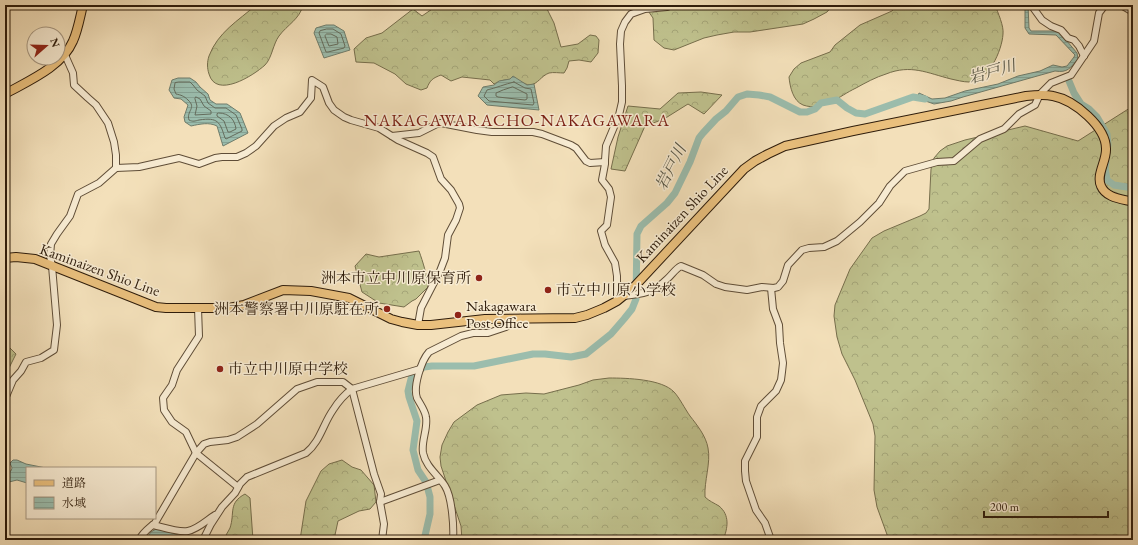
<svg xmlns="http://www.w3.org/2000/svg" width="1138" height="545" viewBox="0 0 1138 545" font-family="'EB Garamond','Noto Serif JP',serif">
<defs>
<pattern id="forest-crowns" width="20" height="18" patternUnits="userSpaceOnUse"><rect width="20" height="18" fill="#bfc18d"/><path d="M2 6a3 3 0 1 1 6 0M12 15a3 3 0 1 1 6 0" fill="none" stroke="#a4a578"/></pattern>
<pattern id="water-rules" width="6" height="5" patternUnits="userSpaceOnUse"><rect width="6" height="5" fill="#9bbdad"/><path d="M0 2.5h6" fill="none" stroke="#86a294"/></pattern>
</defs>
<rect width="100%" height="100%" fill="#f3e0ba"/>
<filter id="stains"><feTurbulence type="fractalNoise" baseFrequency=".005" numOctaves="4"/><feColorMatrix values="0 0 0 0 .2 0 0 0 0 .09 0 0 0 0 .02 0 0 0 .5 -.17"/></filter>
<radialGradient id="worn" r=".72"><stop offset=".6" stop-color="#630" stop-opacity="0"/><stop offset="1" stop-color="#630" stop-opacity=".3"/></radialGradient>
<g fill="url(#forest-crowns)" stroke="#766e4c">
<path d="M256 5H303C300 19 287 25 279 36 273 44 272 58 265 65 253 76 216 99 209 74 207 68 207 62 209 56 218 32 238 21 256 5Z"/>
<path d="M438 5H545L554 23 561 47 578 44 590 35 596 36 599 40 598 53 591 62 579 60 569 61 567 68 564 73C560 73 553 72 549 73 541 76 538 84 530 85 526 85 525 83 521 82 512 78 503 79 494 84L490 80 462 77 451 81 441 75C433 78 430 80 427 88L421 90 406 84 395 74 374 63 356 62 354 49 366 38 382 33 413 9 422 16Z"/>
<polygon points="644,5 833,5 827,12 814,19 803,24 750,32 734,32 717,35 704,38 674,50 664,48 654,40 653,18"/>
<path d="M897 5H995C998 13 1004 26 1003 34 1002 51 988 82 969 82 963 82 956 80 951 79 927 73 911 64 886 74 876 77 865 83 856 88 839 96 823 112 803 105 793 101 790 87 789 77L794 69 801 63 830 52 835 45 860 25 892 11Z"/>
<polygon points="701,92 722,95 704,114 688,104 664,119 645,126 625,171 611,169 618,137 628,106 660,109 678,93"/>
<polygon points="1133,106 1133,540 889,540 877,507 874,490 875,436 873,424 855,380 842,354 837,337 834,316 835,305 850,269 872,238 884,231 920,216 926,213 929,209 931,169 934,158 940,151 947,146 965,140 1025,126 1078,141"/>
<path d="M419 251C423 262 427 275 428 287L416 299 412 301 404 307 379 303 362 292 355 266 366 254 379 257Z"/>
<polygon points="5,343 16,354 5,376"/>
<path d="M609 378C627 378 662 379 674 392 679 397 685 409 690 416 697 425 706 436 708 448 711 463 704 481 705 497 709 501 714 503 719 506 730 515 728 528 723 540H462L461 526 441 466 440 457 442 445 448 432 454 422 477 405 501 395 526 393 544 394 579 385 593 380Z"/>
<polygon points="342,460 352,467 361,470 374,485 376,502 370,509 359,511 338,521 335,535 339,540 300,540 306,501 321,471 329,464"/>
<path d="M245 494 250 498 253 540H224C225 536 228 532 230 528 235 513 228 503 245 494Z"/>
</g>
<g fill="url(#water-rules)" stroke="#6f7d6c">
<path d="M1025 5H1028L1029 28 1031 31H1056L1061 34 1077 53 1078 59C1070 68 1068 73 1055 71L963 97 951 101 934 104 917 98 919 93 932 99 945 98 965 91 998 84 1018 76 1040 71 1053 65 1062 67 1067 66 1074 57 1075 55 1056 35 1029 34 1025 28Z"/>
<polygon points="326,25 334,25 344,31 350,50 324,58 314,33 316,28"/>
<polygon points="513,76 527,85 534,84 539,110 487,105 478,96 483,87 494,85 499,81 510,79"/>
<path d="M178 78H190L196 82 200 87 208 94 210 100 216 104H227L240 113 248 133 223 146 217 126C209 122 200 124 191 126L185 122 184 117 188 105 181 99 174 98 169 90 172 80Z"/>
<polygon points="13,460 17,460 26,464 46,468 27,468 27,483 17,480 5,483 5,472 11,471 12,468 10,463"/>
<polygon points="156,529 159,529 195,540 149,540 148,536 151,532"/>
</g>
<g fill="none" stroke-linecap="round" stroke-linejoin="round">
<g stroke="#646c5c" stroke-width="1">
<polygon points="327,29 333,29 341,34 345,46 344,48 328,52 326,52 319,33 320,31"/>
<polygon points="327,34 331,34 337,37 338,44 329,46 325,36"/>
<path d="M179 82H190L193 85 197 90 205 96 208 103 215 108H226L236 115 242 129V131L226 139 225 138C220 122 218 117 199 120 195 121 193 122 189 120 186 111 197 108 188 100 184 96 181 95 176 94L174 89 175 83Z"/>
<path d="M514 82 525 88 531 89 534 103 533 105 489 101 484 96 487 90C496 88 505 84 514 82Z"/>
<polygon points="513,87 527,94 527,99 525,100 498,97 496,96 496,93 503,90"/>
<polygon points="196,97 200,99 204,106 211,111 211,114 195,115 197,106 195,99"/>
<path d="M219 113C229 113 235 120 236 129L230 132H228L224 121 217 116V114Z"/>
</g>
<g stroke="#9bbdad" stroke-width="7">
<polyline points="1069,81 1074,93 1081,104 1089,109 1097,117 1107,134 1108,145"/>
<polyline points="1106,162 1105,168 1107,180 1114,185 1133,188"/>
<polyline points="424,540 430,514 430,497 426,482 418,470 413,450 417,421 409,397 408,391 412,375 417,371 424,367 432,366 474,366 533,354 545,354 571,357 586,354 611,334 624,319 632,309 636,299 637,234 641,226 667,203 675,193 690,162 699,138 703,133 716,119 726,111 738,97 747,94 759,95 770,97 800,112 807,112 815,109 821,103 837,100 847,108 856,113 865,114 913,97 925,99"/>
</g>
<g stroke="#5f4d37" stroke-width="8">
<g id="minor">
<polyline points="1033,5 1034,9 1042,20 1051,26 1061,30 1068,38 1074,40 1079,46 1084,56"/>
<polyline points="1121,5 1133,12"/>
<polyline points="65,55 73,73 74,85 88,98 96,105 108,123 114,142 116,155 116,168"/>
<polyline points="392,136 419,133 437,124 441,123 477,130 492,132 533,132 542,134 571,145 576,148 586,161 590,163 605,162"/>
<polyline points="771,288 773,309 779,325 780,343 783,363 782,372 781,380 776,391 761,406 757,417 757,437 745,461 745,471 746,481 756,510 765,523 771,540"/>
<path d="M623 296C642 294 653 293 667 279 672 275 675 269 681 266L703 275 716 284 725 287 747 290 762 287 774 288 778 287 783 281 788 265 802 250 809 248 824 247 837 241 860 222 879 203 890 186 905 171 937 162 954 161 980 139 1004 129 1019 114 1035 105 1040 94 1051 83 1071 75 1094 41 1099 13 1105 5"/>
<polyline points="617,301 617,276 615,263 605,245 601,231 607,225 611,197 609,189 602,180 605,164 605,160 606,146 619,115 622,102 622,86 620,44 621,31 625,22 631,14 645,9 667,7 672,5"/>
<polyline points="198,308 199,336 177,370 172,385 163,398 164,410 172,422 186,432 196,453 238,487"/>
<polyline points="5,399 13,380 21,371 26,362 41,358 54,350 57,325 52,266 50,256 51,244 57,234 70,216 78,194 99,183 116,168 139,167 179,158 199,164 215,158 222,157 237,157 246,153 256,146 274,126 286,118 300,112 311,98 312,80 323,87 329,103 334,110 344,117 351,120 379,128 398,140 427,153 433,157 441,179 451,190 459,204 460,208 456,220 448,235 445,258 440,271 421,308 418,325"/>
<polyline points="380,502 440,480"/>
<path d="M153 525C162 527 179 533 188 531 198 529 207 520 215 515"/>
<path d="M139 540C143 532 148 529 155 523L196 453 204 444 210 442 228 440 237 437 257 424 297 389 317 382H343L352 389 374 474 381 494 380 502 384 524 382 540"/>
<path d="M203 540 211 524 222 507 235 493 240 484 247 477 306 453C320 442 323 424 333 410 338 402 345 394 352 389L420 369"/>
<path d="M453 540C454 527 452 497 445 486 438 475 426 467 423 453 421 441 428 429 426 417 425 410 420 404 417 398 413 387 421 361 429 352L461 336 473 333H488L506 327 520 318"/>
</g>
</g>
<g stroke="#2e1c0b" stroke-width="10">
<g id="major">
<path d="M5 94C28 81 62 67 73 41 78 30 80 17 83 5"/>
<path d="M5 258 16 257 35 259 156 307 166 308H229L244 305 283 290 311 291 349 298 391 319 402 322 418 325H431L485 319 575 318 587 315 604 308 617 301 633 288 744 169 755 161 768 154 785 146 853 131 1026 96C1035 95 1044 94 1053 96 1074 100 1107 127 1106 150 1106 162 1096 175 1101 186 1106 198 1122 199 1133 202"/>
</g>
</g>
<use href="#minor" stroke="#f7ebd2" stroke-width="6"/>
<use href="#major" stroke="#eac07d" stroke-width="8"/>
</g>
<g fill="#8f2418" stroke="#f7ebd2" stroke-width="1.5">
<circle cx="479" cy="278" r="4"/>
<circle cx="548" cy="290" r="4"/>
<circle cx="387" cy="309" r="4"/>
<circle cx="458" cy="315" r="4"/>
<circle cx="220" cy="369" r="4"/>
</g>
<g text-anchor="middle" stroke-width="3" stroke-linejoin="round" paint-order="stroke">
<g font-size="15" fill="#2e1c0b" stroke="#f7ebd2">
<text transform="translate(682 214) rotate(-47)" y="5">Kaminaizen Shio Line</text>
<text transform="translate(100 270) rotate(20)" y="5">Kaminaizen Shio Line</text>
</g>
<g font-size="15" fill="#2e1c0b" stroke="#f7ebd2" text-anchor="start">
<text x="471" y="283" text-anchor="end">洲本市立中川原保育所</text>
<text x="556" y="295">市立中川原小学校</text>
<text x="466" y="311">Nakagawara<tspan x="466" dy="17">Post Office</tspan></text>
<text x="379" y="314" text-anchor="end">洲本警察署中川原駐在所</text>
<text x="228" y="374">市立中川原中学校</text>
</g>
<g font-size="16" font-style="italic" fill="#545444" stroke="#f7ebd2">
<text transform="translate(992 71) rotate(-16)" y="6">岩戸川</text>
<text transform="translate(670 167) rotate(-63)" y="6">岩戸川</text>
</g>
<g font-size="17" letter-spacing="1" fill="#7a1f14" stroke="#f7ebd2">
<text x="517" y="126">NAKAGAWARACHO-NAKAGAWARA</text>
</g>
</g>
<rect width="1138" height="545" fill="none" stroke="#f3e0ba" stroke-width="20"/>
<rect x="6" y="6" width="1126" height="533" fill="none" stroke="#2e1c0b" stroke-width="2"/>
<rect x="10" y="10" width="1118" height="525" fill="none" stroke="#2e1c0b"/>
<rect x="26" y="467" width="130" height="52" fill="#f7ebd2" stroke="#a79882"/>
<rect x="34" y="480" width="20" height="6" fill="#eac07d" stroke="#a79882"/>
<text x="62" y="487" font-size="12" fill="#2e1c0b">道路</text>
<rect x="34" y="497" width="20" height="12" fill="url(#water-rules)" stroke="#a79882"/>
<text x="62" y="507" font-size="12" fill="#2e1c0b">水域</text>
<g transform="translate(46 46) rotate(70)"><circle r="19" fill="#f7ebd2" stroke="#a79882"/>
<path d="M0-3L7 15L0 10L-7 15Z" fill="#8f2418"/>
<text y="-6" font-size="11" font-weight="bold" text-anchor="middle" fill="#2e1c0b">N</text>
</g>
<path d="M984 511v6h124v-6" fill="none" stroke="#2e1c0b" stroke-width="2"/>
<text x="990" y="511" font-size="12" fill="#2e1c0b" stroke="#f7ebd2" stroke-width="3" paint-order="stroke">200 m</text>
<rect width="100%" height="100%" filter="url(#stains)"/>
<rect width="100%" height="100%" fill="url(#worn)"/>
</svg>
